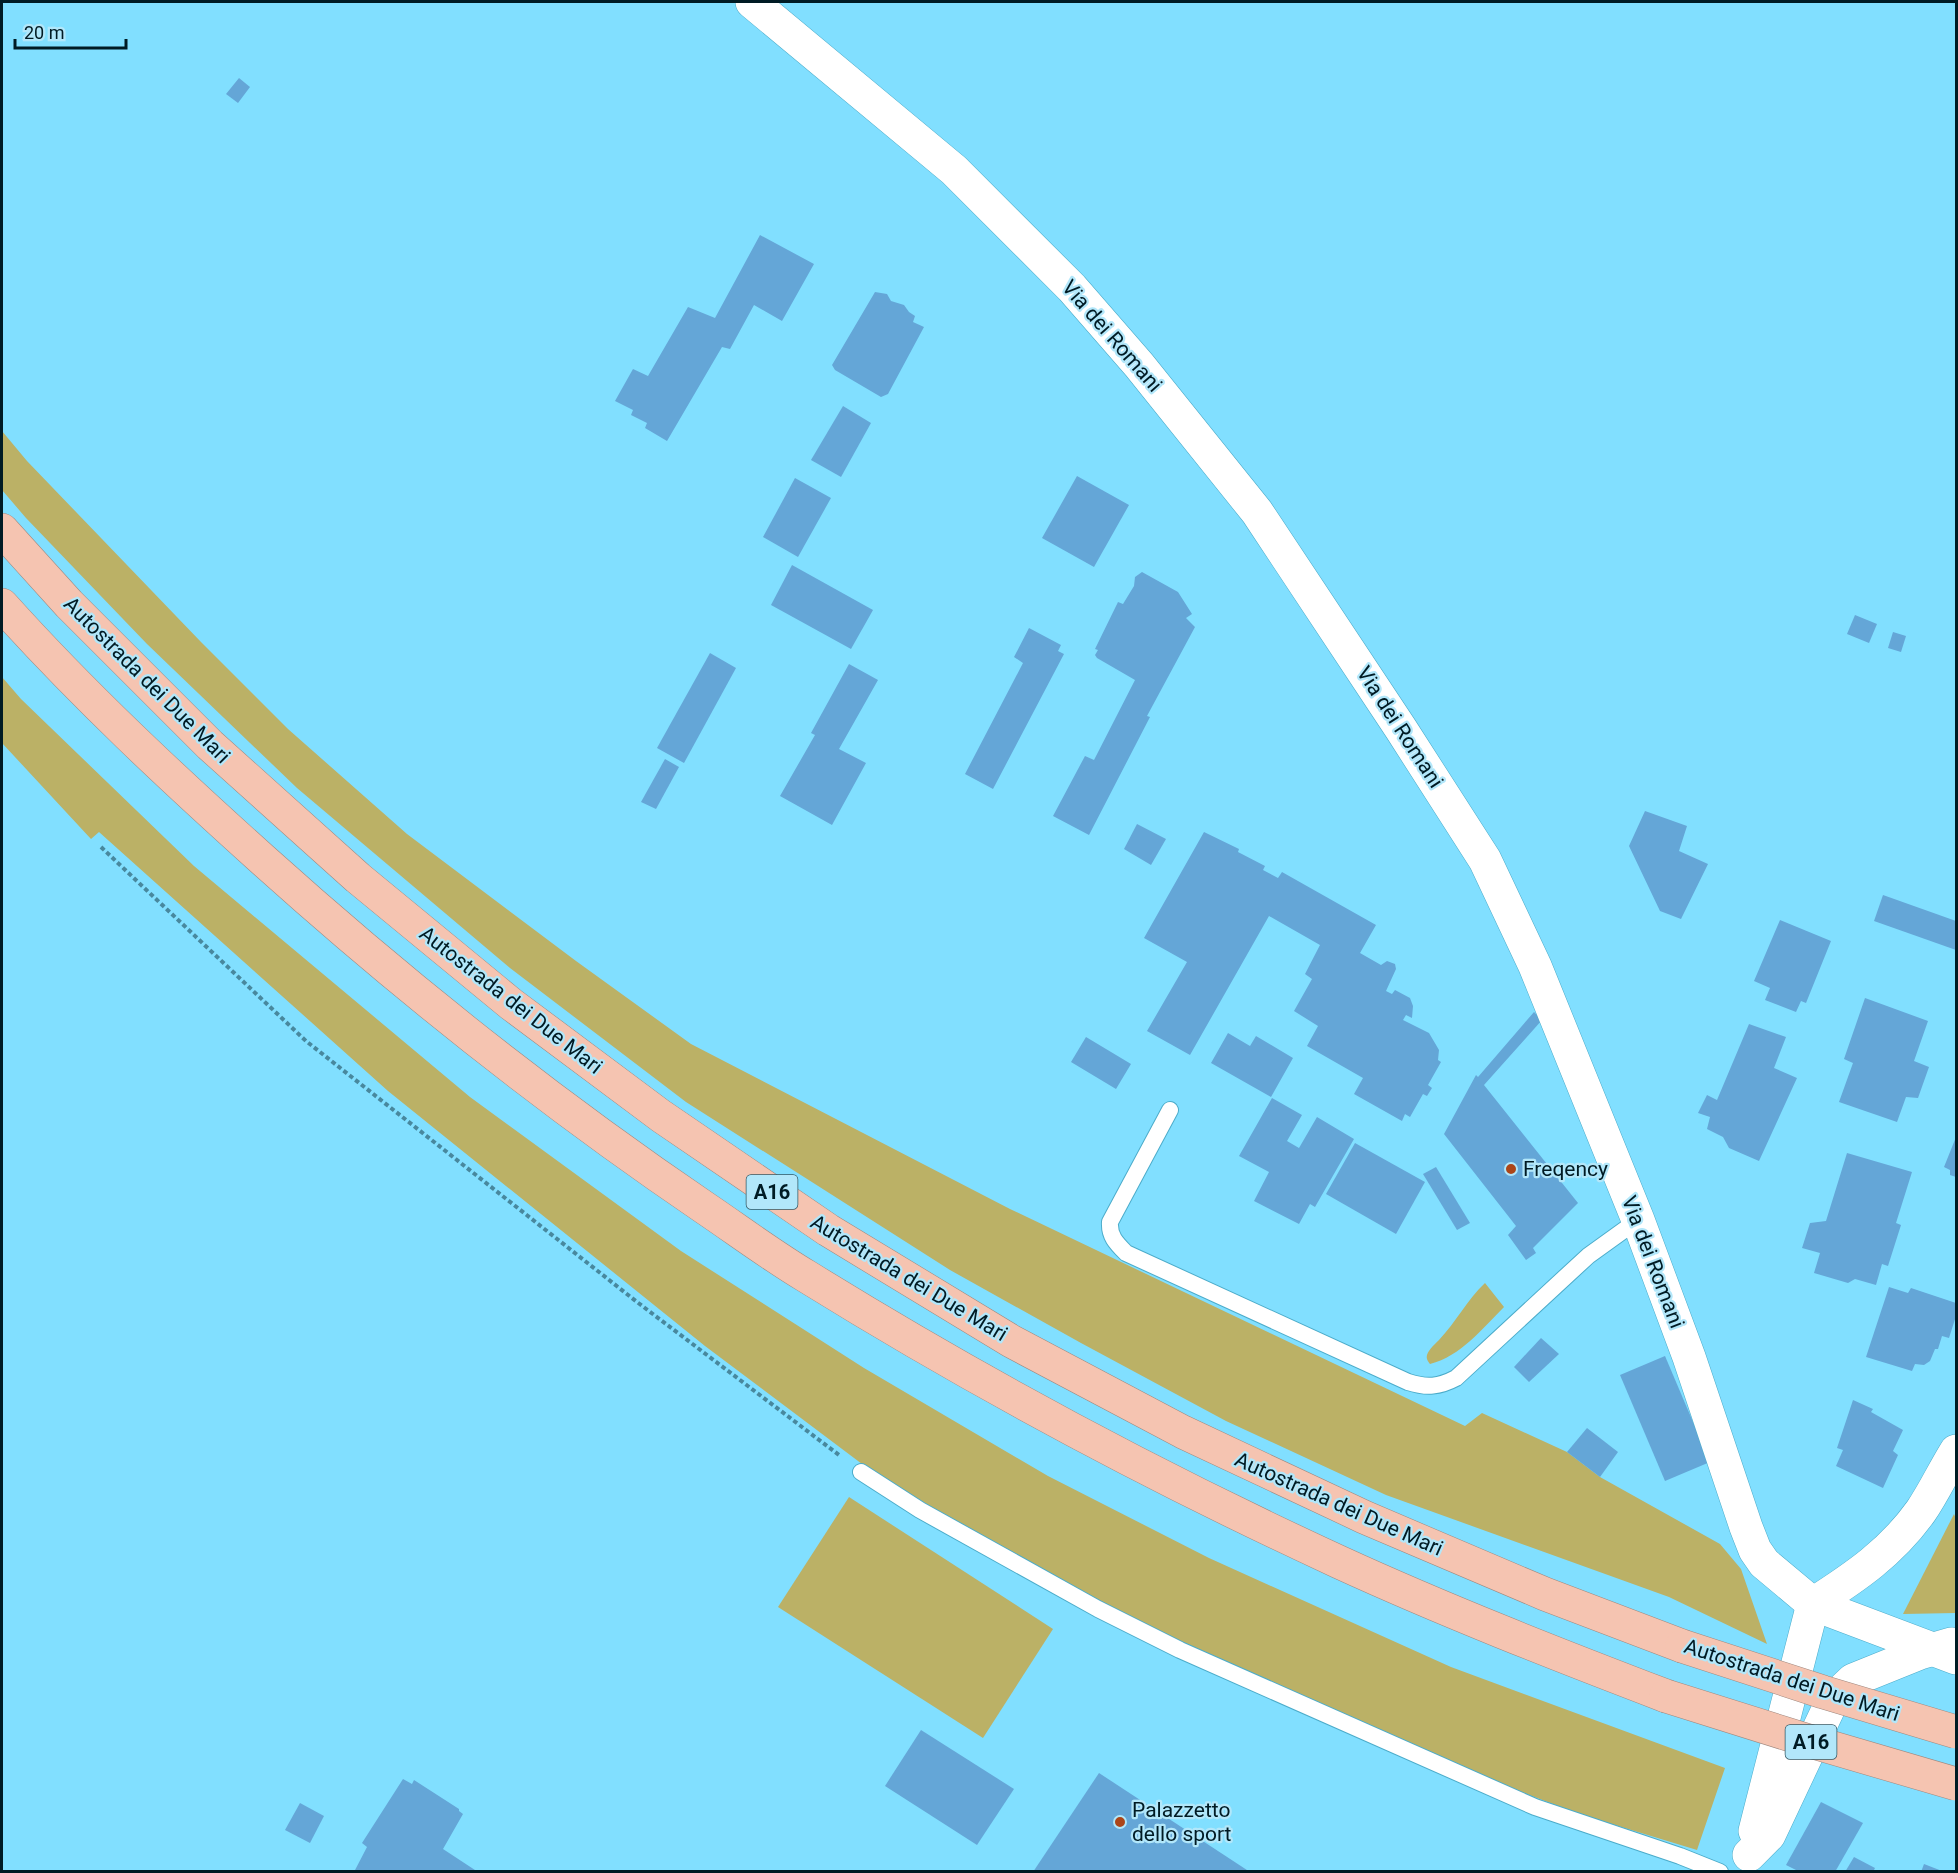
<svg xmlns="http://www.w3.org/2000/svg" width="1958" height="1873" viewBox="0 0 1958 1873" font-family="Roboto,sans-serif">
<rect width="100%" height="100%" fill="#81dfff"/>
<g fill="#bbb166">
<polygon points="2,431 27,461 201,642 288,729 407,834 576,961 691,1044 1010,1209 1465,1426 1482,1413 1567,1452 1600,1477 1720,1544 1741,1569 1767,1644 1669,1597 1386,1495 1226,1421 1081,1343 950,1270 686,1102 510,968 297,788 147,644 26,518 2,490"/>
<polygon points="2,677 21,699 194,866 470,1097 681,1251 864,1368 1048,1476 1209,1558 1451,1667 1725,1768 1697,1850 1582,1815 1476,1775 1210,1656 1083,1594 969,1530 866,1467 705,1346 388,1091 99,832 91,839 2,743"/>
<path d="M1485 1283 1504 1307C1482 1329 1461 1356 1430 1364 1428 1361 1426 1359 1427 1355 1429 1349 1435 1344 1439 1340 1456 1322 1467 1300 1485 1283Z"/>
<polygon points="849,1497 1053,1629 983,1738 778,1607"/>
<polygon points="1954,1514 1956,1519 1956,1613 1903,1614"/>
</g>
<g fill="#64a6d7">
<polygon points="239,78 250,87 238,103 226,94"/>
<polygon points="760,235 814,264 782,321 754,305 730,349 722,347 667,441 645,428 647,423 631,415 633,410 615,401 633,369 648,376 688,307 715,318"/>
<polygon points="875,292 887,294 891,301 904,305 909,312 915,316 913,322 924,327 888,394 881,397 835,370 832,365"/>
<polygon points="843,406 871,423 841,477 811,460"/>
<polygon points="1077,476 1129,505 1094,567 1042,538"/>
<polygon points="795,478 831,498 798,557 763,537"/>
<polygon points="792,565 873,610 851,649 771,605"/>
<polygon points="1142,572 1178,592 1192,614 1186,618 1195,627 1147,716 1150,717 1089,835 1053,816 1085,756 1094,760 1135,680 1097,658 1095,655 1098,650 1095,649 1118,602 1123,604 1134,586 1135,577"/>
<polygon points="1855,615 1877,624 1869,643 1847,634"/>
<polygon points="1029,628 1061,645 1058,651 1064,654 993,789 965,774 1023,663 1014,657"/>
<polygon points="1893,632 1906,636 1901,652 1888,648"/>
<polygon points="710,653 736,668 684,763 657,748"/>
<polygon points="849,664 878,680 839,749 866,763 832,825 780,796 815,735 811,733"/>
<polygon points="665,759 679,767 656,809 641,802"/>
<polygon points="1645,811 1687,826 1679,851 1708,864 1681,919 1660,911 1629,846"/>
<polygon points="1137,824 1166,839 1151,865 1124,849"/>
<polygon points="1204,832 1239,849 1238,852 1265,866 1263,870 1278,878 1282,872 1376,925 1360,953 1381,965 1387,961 1395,964 1396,969 1386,991 1392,994 1395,990 1410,998 1413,1006 1412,1018 1406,1015 1403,1020 1429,1033 1439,1050 1438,1060 1441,1062 1428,1085 1432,1088 1427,1096 1423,1094 1410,1117 1405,1114 1402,1121 1354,1094 1363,1078 1307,1046 1318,1026 1294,1011 1312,979 1305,974 1320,945 1269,916 1190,1055 1147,1031 1187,962 1144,938"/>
<polygon points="1883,895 1956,921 1956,950 1874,921"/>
<polygon points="1780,920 1831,941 1806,1003 1801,1001 1796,1012 1765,1000 1770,988 1754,981"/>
<polygon points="1865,998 1928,1021 1914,1061 1929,1067 1918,1098 1906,1097 1897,1122 1839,1102 1853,1063 1844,1059"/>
<polygon points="1534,1012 1542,1020 1484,1085 1578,1203 1533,1248 1536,1253 1526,1260 1508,1235 1516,1226 1444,1134 1476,1075 1478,1077"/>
<polygon points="1749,1024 1786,1037 1774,1068 1797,1078 1759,1161 1729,1148 1723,1137 1707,1129 1710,1117 1698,1113 1707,1095 1717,1100"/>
<polygon points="1228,1033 1250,1046 1256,1036 1293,1058 1271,1097 1211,1063"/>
<polygon points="1086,1037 1131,1064 1116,1089 1071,1062"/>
<polygon points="1272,1098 1302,1115 1287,1141 1299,1148 1317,1117 1354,1139 1315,1207 1310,1204 1299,1224 1254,1201 1269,1172 1239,1156"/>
<polygon points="1956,1137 1956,1177 1950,1175 1950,1170 1944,1167"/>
<polygon points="1355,1143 1425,1182 1396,1234 1326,1194"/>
<polygon points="1847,1153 1912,1172 1896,1223 1901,1225 1888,1266 1882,1264 1876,1285 1855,1279 1848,1283 1814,1273 1820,1253 1802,1248 1810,1223 1826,1221"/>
<polygon points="1436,1167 1470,1223 1457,1230 1423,1174"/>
<polygon points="1889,1287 1908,1293 1911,1288 1956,1303 1956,1316 1949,1338 1942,1336 1938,1349 1935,1349 1930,1361 1924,1365 1915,1364 1912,1371 1866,1357"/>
<polygon points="1541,1338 1559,1354 1529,1382 1514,1367"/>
<polygon points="1665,1356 1710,1462 1665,1481 1620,1375"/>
<polygon points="1853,1400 1873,1409 1871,1412 1903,1430 1893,1451 1898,1455 1883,1488 1836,1466 1843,1450 1837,1448"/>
<polygon points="1587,1428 1618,1452 1600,1477 1567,1452"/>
<polygon points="921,1730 1014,1789 977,1845 885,1786"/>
<polygon points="1099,1773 1250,1872 1033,1872"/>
<polygon points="403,1779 412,1784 414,1780 459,1809 459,1811 463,1814 443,1849 478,1872 354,1872 367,1847 362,1843"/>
<polygon points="1821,1802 1863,1823 1835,1872 1800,1872 1786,1865"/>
<polygon points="300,1803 324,1816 310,1843 285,1830"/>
<polygon points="1854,1857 1875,1868 1873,1872 1845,1872"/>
<polygon points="1924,1864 1942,1871 1942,1872 1921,1872"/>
</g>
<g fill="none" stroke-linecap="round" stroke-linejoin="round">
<g stroke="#4cacca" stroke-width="18">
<g id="lane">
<path d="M1170 1110 1110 1222C1109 1236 1116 1243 1126 1253L1408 1382C1427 1388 1439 1387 1456 1378L1588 1256 1638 1220"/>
<polyline points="861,1472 920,1510 1098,1609 1180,1650 1535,1807 1680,1856 1720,1872"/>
</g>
</g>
<g stroke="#4cacca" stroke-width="34">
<g id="street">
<polyline points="1755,1831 1813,1604"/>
<polyline points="1749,1855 1769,1835 1833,1699 1853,1680 1920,1653 1951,1644"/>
</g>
</g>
<g stroke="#4cacca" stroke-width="34">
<g id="secondary">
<polyline points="752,2 954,170 1072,288 1139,365 1257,512 1401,729 1485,860 1535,966 1638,1220 1689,1357 1746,1527 1755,1550 1764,1563 1813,1604 1956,1658"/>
<path d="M1813 1604C1855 1577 1891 1553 1921 1511 1934 1492 1944 1470 1956 1451"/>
</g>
</g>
<g stroke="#9f8980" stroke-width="34">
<g id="highway">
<polyline points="2,530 69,604 210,745 358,878 511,1004 661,1116 828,1230 1011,1341 1183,1432 1364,1517 1545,1594 1682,1646"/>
<path d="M2 605C83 695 172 778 262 859 402 985 549 1102 705 1208 739 1231 771 1255 806 1276 977 1382 1155 1477 1339 1562 1446 1611 1556 1654 1666 1696"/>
</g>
</g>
<polyline stroke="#48889e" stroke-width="4" stroke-dasharray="4.5 3" stroke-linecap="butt" points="101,847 306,1041 637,1302 839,1455"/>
<use href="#lane" stroke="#fff" stroke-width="16"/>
<use href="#street" stroke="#fff" stroke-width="33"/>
<use href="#secondary" stroke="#fff" stroke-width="33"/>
<use href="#highway" stroke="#f5c4b1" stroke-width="33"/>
<g stroke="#9f8980" stroke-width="34" stroke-linecap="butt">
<g id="highway-bridge">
<polyline points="1682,1646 1823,1692 1956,1732"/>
<polyline points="1666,1696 1806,1740 1956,1784"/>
</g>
</g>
<use href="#highway-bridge" stroke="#f5c4b1" stroke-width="33"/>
</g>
<g fill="#ac4619" stroke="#b2e7fa" stroke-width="2">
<circle cx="1511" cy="1169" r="6"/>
<circle cx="1120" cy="1822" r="6"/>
</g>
<g text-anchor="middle" stroke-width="4.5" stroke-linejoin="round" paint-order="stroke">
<g fill="#b2e7fa" stroke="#355864" stroke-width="1.5">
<rect x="746.5" y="1175" width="51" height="34" rx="4.5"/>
<rect x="1785.5" y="1725" width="51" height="34" rx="4.5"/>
</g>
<g font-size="20" font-weight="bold" fill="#001b24">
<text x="772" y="1199">A16</text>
<text x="1811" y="1749">A16</text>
</g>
<g font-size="21" fill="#001b24" stroke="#b2e7fa">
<text transform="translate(1112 336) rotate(49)" y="7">Via dei Romani</text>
<text transform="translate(147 680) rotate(45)" y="7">Autostrada dei Due Mari</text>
<text transform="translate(1400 727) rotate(57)" y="7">Via dei Romani</text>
<text transform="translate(511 1000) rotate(38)" y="7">Autostrada dei Due Mari</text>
<text transform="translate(1653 1262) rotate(69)" y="7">Via dei Romani</text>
<text transform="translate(909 1278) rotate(31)" y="7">Autostrada dei Due Mari</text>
<text transform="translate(1339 1504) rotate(24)" y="7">Autostrada dei Due Mari</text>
<text transform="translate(1792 1680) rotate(18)" y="7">Autostrada dei Due Mari</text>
</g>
<g font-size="21" fill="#001b24" stroke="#b2e7fa" text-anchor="start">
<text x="1523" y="1176">Freqency</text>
<text x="1132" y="1817">Palazzetto<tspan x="1132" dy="24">dello sport</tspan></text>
</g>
</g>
<rect width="1958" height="1873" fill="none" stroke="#001b24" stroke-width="6"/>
<path d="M15 39v9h111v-9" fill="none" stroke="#001b24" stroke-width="3"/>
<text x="24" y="39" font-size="18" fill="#001b24" stroke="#b2e7fa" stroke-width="4.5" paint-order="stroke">20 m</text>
</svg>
